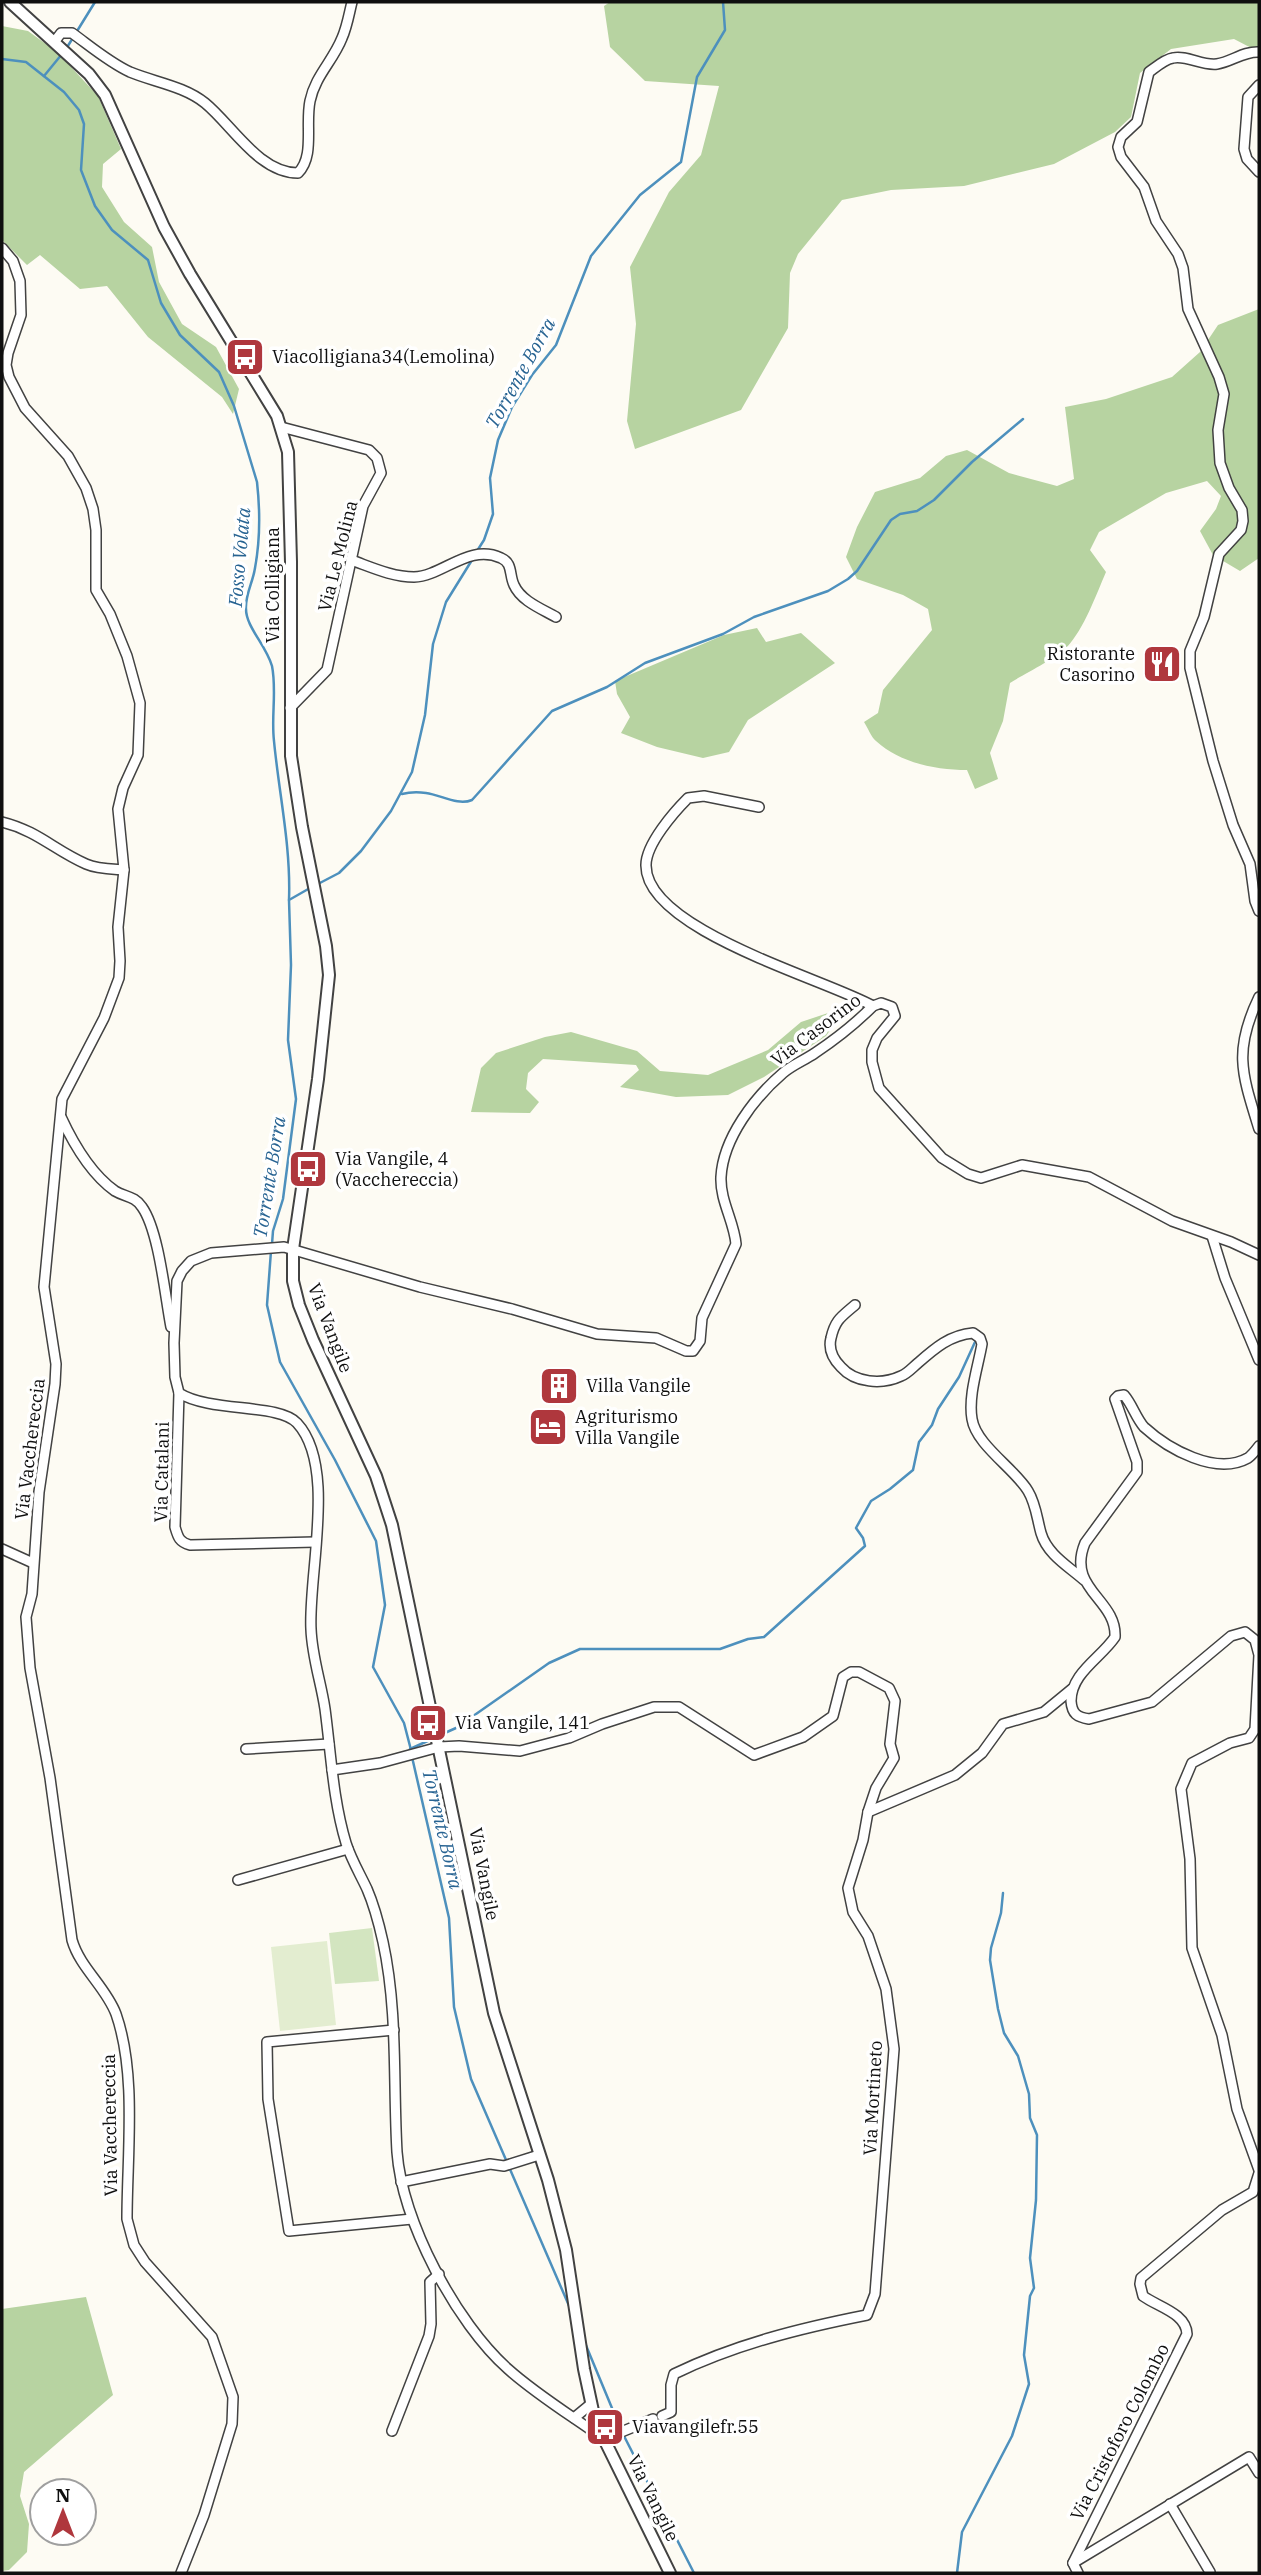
<svg xmlns="http://www.w3.org/2000/svg" width="1261" height="2575" viewBox="0 0 1261 2575" font-family="'IBM Plex Serif',serif">
<rect width="100%" height="100%" fill="#fdfbf3"/>
<polygon fill="#d3e5c0" points="372,1928 379,1981 335,1984 329,1933"/>
<g fill="#b7d3a1">
<polygon points="610,2 1259,2 1259,52 1234,39 1171,49 1140,73 1131,117 1115,132 1054,164 964,186 891,190 842,200 798,254 790,273 788,328 741,410 635,449 627,421 636,324 630,267 669,192 701,155 719,86 645,81 610,47 604,6"/>
<polygon points="2,26 28,31 57,52 98,96 121,149 103,164 102,187 124,222 152,247 159,282 182,324 216,347 239,389 233,414 222,397 148,337 107,286 80,289 40,255 27,265 2,240"/>
<path d="M1259 309V558L1240 571 1213 555 1200 531 1216 509 1221 496 1207 481 1166 493 1099 532 1090 550 1106 572C1096 595 1084 629 1067 647 1057 658 1024 674 1010 683L1003 721 990 753 998 779 975 789 967 770C936 770 900 763 876 741 871 737 868 728 864 722L878 713 883 690 932 630 928 609 903 595 857 579 846 557 857 527 875 492 920 478 946 456 967 450 1009 473 1057 486 1074 479 1065 407 1106 399 1172 377 1200 352 1218 325Z"/>
<polygon points="757,628 766,642 801,633 835,663 748,720 729,752 703,758 657,747 621,733 630,717 617,694 615,681 724,635"/>
<polygon points="831,1012 840,1016 826,1036 764,1077 728,1095 676,1097 620,1087 639,1070 636,1065 543,1059 528,1073 526,1089 539,1102 530,1113 471,1112 481,1068 496,1053 545,1037 571,1032 637,1051 660,1071 708,1075 768,1050 801,1022"/>
<polygon points="86,2297 113,2395 24,2472 20,2496 29,2524 27,2552 9,2570 2,2571 2,2309"/>
</g>
<polygon fill="#e3edd0" points="327,1941 336,2025 280,2031 271,1947"/>
<g fill="none" stroke-linecap="round" stroke-linejoin="round">
<g stroke="#4d90bd" stroke-width="2.5">
<polyline points="66,49 95,2"/>
<path d="M2 59 26 62 64 92 79 110 84 124 81 170 95 206 112 230 148 260 161 303 180 335 219 372 234 406 257 482C260 509 260 541 255 568 253 582 245 595 246 609 246 627 266 645 272 666 277 691 271 716 274 741 279 794 291 846 289 900"/>
<polyline points="44,76 62,54"/>
<polyline points="477,551 484,540 493,514 490,478 498,440 512,407 532,375 556,345 591,256 640,195 681,162 697,77 725,30 723,2"/>
<path d="M402 794C410 792 418 792 426 793 441 795 458 806 472 800L552 711 607 687 645 663 723 634 754 617 828 591 848 579 857 571 891 520 900 514 917 511 934 500 972 462 1023 419"/>
<polyline points="316,885 339,873 361,851 391,811 412,772 425,715 433,644 446,602 472,560"/>
<polyline points="272,1244 273,1231 283,1199 296,1099 288,1040 291,965 289,900 310,888"/>
<polyline points="271,1251 267,1305 280,1362 335,1460 376,1541 385,1605 373,1667 404,1723 411,1750"/>
<polyline points="438,1736 456,1728 549,1663 580,1649 720,1649 748,1639 764,1637 865,1546 863,1538 856,1528 871,1501 890,1489 913,1470 919,1442 932,1425 938,1409 959,1377 975,1342"/>
<polyline points="410,1749 432,1739"/>
<polyline points="412,1757 449,1918 454,2007 471,2079 570,2308"/>
<polyline points="585,2343 619,2425"/>
<polyline points="624,2436 694,2573"/>
<polyline points="957,2573 962,2532 1012,2436 1029,2384 1024,2355 1030,2296 1034,2288 1030,2258 1036,2200 1037,2135 1030,2118 1029,2094 1018,2056 1004,2033 998,2009 990,1960 991,1948 1001,1913 1003,1893"/>
</g>
<g stroke="#424242" stroke-width="12">
<g id="minor">
<path d="M55 41 61 33H72C90 46 110 63 130 72 154 82 184 86 205 103 232 125 259 173 298 173 315 156 305 125 310 101 315 76 333 61 342 38 347 27 349 14 352 2"/>
<path d="M1259 52C1244 51 1231 62 1217 64 1202 66 1187 55 1173 58 1165 59 1156 67 1149 72L1137 122 1121 137 1118 147 1121 157 1144 187 1156 221 1178 254 1183 268 1188 309 1219 377 1224 394 1218 430 1220 463 1229 488 1242 510 1243 521 1241 530 1219 554 1204 617 1190 651V668L1213 761 1233 825 1250 864 1255 901 1259 911"/>
<polyline points="1259,85 1248,97 1244,149 1247,159 1259,172"/>
<path d="M2 248 13 261 20 281 21 315 8 353 6 365 9 377 25 408 68 456 86 488 93 509 96 530V590L110 614 127 656 140 703 138 755 123 788 118 809 124 870 118 927 120 961 119 978 104 1018 62 1099 44 1287 56 1364 55 1384 39 1492 32 1594 26 1617 30 1668 50 1778 72 1940C80 1968 106 1987 116 2014 137 2074 127 2155 127 2219L134 2245 145 2262 212 2337 233 2397 232 2424 204 2515 181 2573"/>
<polyline points="281,427 369,450 377,458 381,473 363,506 327,670 290,708"/>
<path d="M351 560C371 567 392 577 414 577 443 576 469 543 501 558 513 563 509 575 514 585 521 601 542 609 556 617"/>
<path d="M759 807 704 796 688 798C674 812 646 844 646 865 645 930 825 979 873 1006"/>
<path d="M2 822C38 831 54 850 86 864 97 869 111 869 124 870"/>
<path d="M1259 997C1233 1051 1242 1074 1259 1129"/>
<path d="M61 1117C73 1143 91 1174 115 1191 125 1197 135 1196 142 1207 159 1231 165 1296 171 1327"/>
<polyline points="1212,1236 1225,1278 1259,1360"/>
<path d="M855 1305C841 1317 835 1320 831 1338 828 1350 833 1359 841 1367 855 1383 882 1385 901 1376 907 1374 913 1367 918 1363 935 1348 950 1335 973 1333L980 1338 982 1344C978 1367 968 1396 972 1419 976 1445 1015 1469 1028 1491 1036 1504 1037 1519 1041 1533 1047 1554 1068 1566 1084 1580"/>
<path d="M179 1393 175 1527C178 1537 179 1542 190 1545L315 1542"/>
<path d="M1259 1446C1256 1450 1252 1455 1248 1458 1216 1476 1168 1449 1144 1427 1136 1418 1132 1404 1124 1395L1118 1396 1115 1399 1137 1462V1472L1085 1543C1066 1589 1117 1599 1115 1637 1101 1658 1071 1673 1071 1701 1072 1714 1077 1717 1089 1719L1152 1702 1231 1636 1245 1632 1255 1640 1259 1655 1255 1729 1249 1738 1230 1743 1192 1763 1181 1789 1190 1859 1192 1948 1222 2035 1237 2109 1259 2170"/>
<polyline points="2,1549 33,1563"/>
<polyline points="246,1749 329,1744"/>
<path d="M332 1770 380 1763 439 1747 459 1746 520 1751 569 1738 602 1724 654 1707H679L754 1755 803 1737 833 1716 843 1677 851 1672H859L889 1688 895 1701 890 1744 894 1758 876 1788 868 1812 863 1840 848 1888 853 1912 868 1936 886 1989 894 2049 875 2294 867 2315C801 2328 736 2344 674 2374L671 2385V2412L662 2416"/>
<polyline points="868,1812 955,1775 982,1753 1003,1724 1044,1712 1072,1689"/>
<polyline points="238,1880 348,1849"/>
<polyline points="394,2030 267,2042 268,2099 289,2231 412,2219"/>
<polyline points="401,2182 490,2164 504,2166 539,2155"/>
<polyline points="574,2418 591,2404"/>
<path d="M653 2419 604 2439C572 2416 537 2395 508 2369 456 2323 402 2221 397 2152 393 2082 398 2011 383 1942 379 1924 374 1905 367 1889 360 1874 351 1859 346 1843 333 1800 331 1754 325 1709 321 1682 312 1657 311 1629 308 1574 337 1466 297 1423 279 1403 211 1413 179 1393L175 1377 174 1343 177 1281 182 1271 191 1261 211 1253 284 1247 420 1287 512 1309 597 1334 656 1338 686 1351H693L700 1341 702 1318 736 1244C734 1221 720 1201 721 1177 723 1138 755 1097 783 1073 792 1065 805 1060 815 1053 836 1039 855 1024 873 1006L881 1003 892 1007 895 1016 877 1038 872 1050V1062L879 1088 942 1158 968 1174 981 1178 1022 1165 1089 1177 1172 1221 1231 1242 1259 1255"/>
<polyline points="392,2431 429,2336 431,2324 430,2282 439,2274"/>
<polyline points="1170,2504 1210,2572"/>
<polyline points="1073,2563 1249,2457 1259,2473"/>
<path d="M1078 2573 1073 2563 1187 2334C1186 2313 1158 2307 1143 2296L1140 2284 1141 2278 1222 2210 1253 2192 1259 2173"/>
</g>
</g>
<g stroke="#424242" stroke-width="14">
<polyline id="tertiary" points="10,2 89,74 105,95 164,227 190,274 277,416 288,452 291,562 291,756 302,827 326,946 329,975 318,1079 293,1249 293,1281 299,1305 313,1340 376,1476 392,1525 494,2013 548,2180 566,2250 584,2369 593,2411 604,2439 670,2573"/>
</g>
<use href="#minor" stroke="#fff" stroke-width="9"/>
<use href="#tertiary" stroke="#fff" stroke-width="10"/>
</g>
<defs>
<g id="bus-square" transform="scale(2.0125)"><rect x="-9" y="-9" width="18" height="18" rx="4" fill="#af373d" stroke="#fff"/><path d="M-5-6H5V4H4V6H2V4H-2V6H-4V4H-5ZM-3.5-4V0h7V-4ZM-3.5 1.2v1.5H-2V1.2ZM2 1.2v1.5H3.5V1.2Z" fill="#fff"/></g>
<g id="restaurant-square" transform="scale(2.0125)"><rect x="-9" y="-9" width="18" height="18" rx="4" fill="#af373d" stroke="#fff"/><path d="M-5-6h1v4h1v-4h1v4h1v-4h1v5L-1.5 .5V6h-2V.5L-5-1ZM5-6V6H3V1.5H1.5Q1.5-4 5-6Z" fill="#fff"/></g>
<g id="building-square" transform="scale(2.0125)"><rect x="-9" y="-9" width="18" height="18" rx="4" fill="#af373d" stroke="#fff"/><path d="M-4-6H4V6H1V3H-1V6H-4ZM-2.5-4.3h1.7v1.8h-1.7ZM.8-4.3h1.7v1.8H.8ZM-2.5-1h1.7V.8h-1.7ZM.8-1h1.7V.8H.8Z" fill="#fff"/></g>
<g id="hotel-square" transform="scale(2.0125)"><rect x="-9" y="-9" width="18" height="18" rx="4" fill="#af373d" stroke="#fff"/><path d="M-6-4.5h1.5V1H6V5H4.5V3h-9V5H-6ZM-4 0a1.8 1.8 0 1 1 3.6 0ZM.5 0V-2.5h3Q6-2.5 6 0Z" fill="#fff"/></g>
</defs>
<g fill-rule="evenodd">
<use href="#bus-square" x="245" y="357"/>
<use href="#restaurant-square" x="1162" y="664"/>
<use href="#bus-square" x="308" y="1169"/>
<use href="#building-square" x="559" y="1386"/>
<use href="#hotel-square" x="548" y="1427"/>
<use href="#bus-square" x="428" y="1723"/>
<use href="#bus-square" x="605" y="2427"/>
</g>
<g text-anchor="middle" stroke-width="7" stroke-linejoin="round" paint-order="stroke">
<g font-size="18" fill="#0f0f0f" stroke="#fff" text-anchor="start">
<text x="272" y="363">Viacolligiana34(Lemolina)</text>
<text x="1135" y="660" text-anchor="end">Ristorante<tspan x="1135" dy="21">Casorino</tspan></text>
<text x="335" y="1165">Via Vangile, 4<tspan x="335" dy="21">(Vacchereccia)</tspan></text>
<text x="586" y="1392">Villa Vangile</text>
<text x="575" y="1423">Agriturismo<tspan x="575" dy="21">Villa Vangile</tspan></text>
<text x="455" y="1729">Via Vangile, 141</text>
<text x="632" y="2433">Viavangilefr.55</text>
</g>
<g font-size="18" fill="#0f0f0f" stroke="#fff">
<text transform="translate(338 556) rotate(-76)" y="6">Via Le Molina</text>
<text transform="translate(273 585) rotate(-90)" y="6">Via Colligiana</text>
<text transform="translate(816 1030) rotate(-37)" y="6">Via Casorino</text>
<text transform="translate(330 1328) rotate(69)" y="6">Via Vangile</text>
<text transform="translate(30 1449) rotate(-83)" y="6">Via Vacchereccia</text>
<text transform="translate(162 1472) rotate(-89)" y="6">Via Catalani</text>
<text transform="translate(484 1874) rotate(79)" y="6">Via Vangile</text>
<text transform="translate(873 2098) rotate(-87)" y="6">Via Mortineto</text>
<text transform="translate(110 2125) rotate(-91)" y="6">Via Vacchereccia</text>
<text transform="translate(1120 2432) rotate(-63)" y="6">Via Cristoforo Colombo</text>
<text transform="translate(653 2498) rotate(64)" y="6">Via Vangile</text>
</g>
<g font-size="19" font-style="italic" fill="#276392" stroke="#fff">
<text transform="translate(520 373) rotate(-61)" y="7">Torrente Borra</text>
<text transform="translate(239 557) rotate(-85)" y="7">Fosso Volata</text>
<text transform="translate(269 1177) rotate(-81)" y="7">Torrente Borra</text>
<text transform="translate(443 1829) rotate(77)" y="7">Torrente Borra</text>
</g>
</g>
<rect width="1261" height="2575" fill="none" stroke="#0f0f0f" stroke-width="7"/>
<g transform="translate(63 2512)"><circle r="33" fill="#ffffff" stroke="#9f9f9f" stroke-width="2"/>
<path d="M0-5L12 26L0 18L-12 26Z" fill="#af373d"/>
<text y="-10" font-size="19" font-weight="bold" text-anchor="middle" fill="#0f0f0f">N</text>
</g>
</svg>
